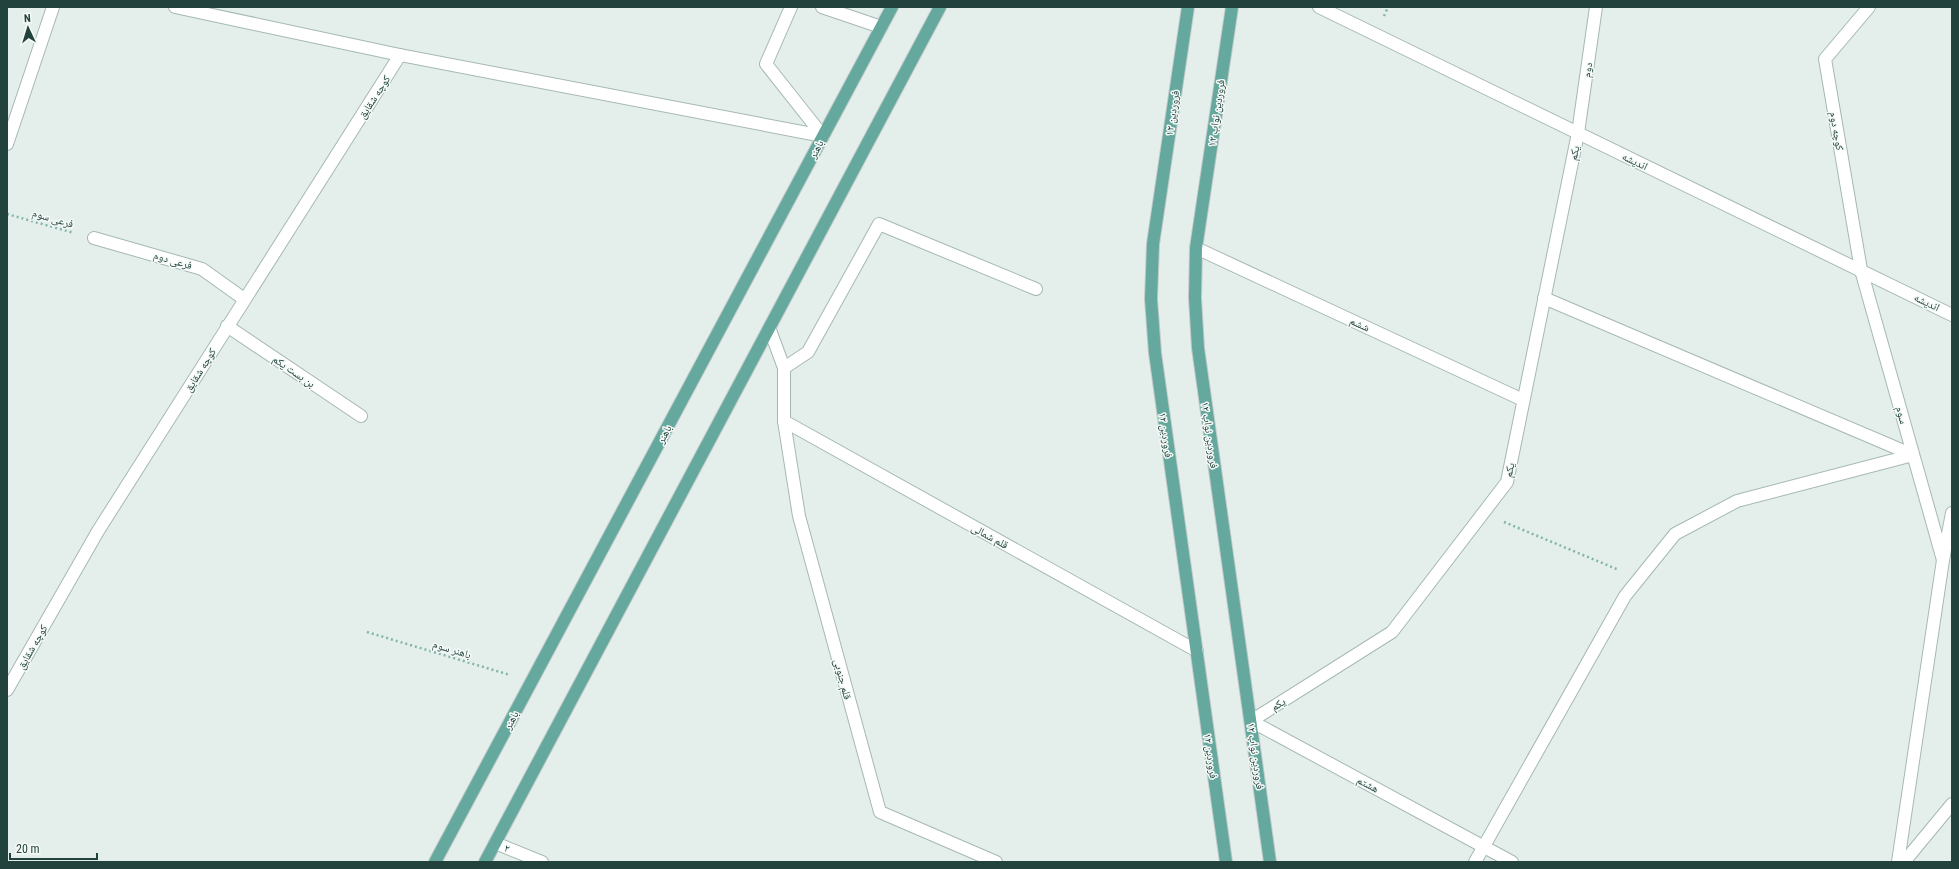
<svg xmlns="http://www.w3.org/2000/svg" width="1959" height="869" viewBox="0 0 1959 869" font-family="'Roboto Condensed','Noto Naskh Arabic',sans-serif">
<rect width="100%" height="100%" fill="#e4efeb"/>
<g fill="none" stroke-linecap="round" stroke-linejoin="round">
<g stroke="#a6b8b3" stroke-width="14">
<g id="minor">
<polyline points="175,7 400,55 823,136"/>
<polyline points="791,7 766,64 823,136"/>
<polyline points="822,7 881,27"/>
<polyline points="1319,7 1952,315"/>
<polyline points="1869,7 1825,59 1861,270 1943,560"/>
<polyline points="7,144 53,7"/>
<polyline points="94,238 202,269 244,299"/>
<polyline points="1196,248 1523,400"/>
<polyline points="1544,298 1913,455"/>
<polyline points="227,326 361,416"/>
<polyline points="770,330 784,368 784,421 799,516 880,812 996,862"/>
<polyline points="784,368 808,352 879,224 1036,289"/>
<polyline points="784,421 1197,651"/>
<polyline points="7,690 98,531 400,55"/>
<polyline points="495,843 542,862"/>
<polyline points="1475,862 1625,596 1675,534 1737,501 1913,455"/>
<polyline points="1512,862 1251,721 1392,632 1507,482 1578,133 1596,7"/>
<polyline points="1898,862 1943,560 1952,513"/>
<polyline points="1904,862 1952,804"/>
</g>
</g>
<g stroke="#c1cac9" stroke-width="14">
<g id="major">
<polyline points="1188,7 1153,244 1151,299 1155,353 1226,862"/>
<polyline points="1232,7 1196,248 1195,298 1198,348 1270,862"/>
<polyline points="435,862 892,7"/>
<polyline points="485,862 940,7"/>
</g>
</g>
<g stroke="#82b5aa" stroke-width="2.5" stroke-dasharray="2 3" stroke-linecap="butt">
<polyline points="1384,16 1388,7"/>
<polyline points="7,214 74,233"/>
<polyline points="1504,522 1619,570"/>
<polyline points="367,632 510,675"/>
</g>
<use href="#minor" stroke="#fff" stroke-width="12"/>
<use href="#major" stroke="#65a89d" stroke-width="12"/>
</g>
<g text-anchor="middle" stroke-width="3" stroke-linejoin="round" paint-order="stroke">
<g font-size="11" fill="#21423d" stroke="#f5faf8">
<text transform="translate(1587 70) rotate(-82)" y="4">دوم</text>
<text transform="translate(374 97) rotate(-57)" y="4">کوچه شقایق</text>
<text transform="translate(1172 113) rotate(-82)" y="4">۱۲ فروردین</text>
<text transform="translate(1216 113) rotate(-82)" y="4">۱۲ فروردین نواب</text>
<text transform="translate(1837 131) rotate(80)" y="4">کوچه دوم</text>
<text transform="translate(816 149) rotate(-62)" y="4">باهنر</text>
<text transform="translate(1574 153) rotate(-78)" y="4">یکم</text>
<text transform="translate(1635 161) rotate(26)" y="4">اندیشه</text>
<text transform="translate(53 218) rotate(16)" y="4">فرعی سوم</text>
<text transform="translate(173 260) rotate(16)" y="4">فرعی دوم</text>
<text transform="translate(1927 302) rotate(26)" y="4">اندیشه</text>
<text transform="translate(1360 324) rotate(25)" y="4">ششم</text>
<text transform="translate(200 370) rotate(-58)" y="4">کوچه شقایق</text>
<text transform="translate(294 371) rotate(34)" y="4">بن بست یکم</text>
<text transform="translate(1902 415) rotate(74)" y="4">سوم</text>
<text transform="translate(664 434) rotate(-62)" y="4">باهنر</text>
<text transform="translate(1166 435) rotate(82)" y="4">۱۲ فروردین</text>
<text transform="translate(1210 435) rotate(82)" y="4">۱۲ فروردین نواب</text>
<text transform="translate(1509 470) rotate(-78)" y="4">یکم</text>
<text transform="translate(990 536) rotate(29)" y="4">قلم شمالی</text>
<text transform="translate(32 647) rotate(-60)" y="4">کوچه شقایق</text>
<text transform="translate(452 649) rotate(17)" y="4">باهنر سوم</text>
<text transform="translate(843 679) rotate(75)" y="4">قلم جنوبی</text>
<text transform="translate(1278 704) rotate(-32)" y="4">یکم</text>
<text transform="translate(511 720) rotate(-62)" y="4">باهنر</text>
<text transform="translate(1211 756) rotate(82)" y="4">۱۲ فروردین</text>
<text transform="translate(1256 756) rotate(82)" y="4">۱۲ فروردین نواب</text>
<text transform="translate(1368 784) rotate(28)" y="4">هشتم</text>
<text transform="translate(507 848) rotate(22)" y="4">۲</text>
</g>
</g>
<rect width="1959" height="869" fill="none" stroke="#21423d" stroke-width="16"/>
<g transform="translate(28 28) rotate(356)" stroke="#f5faf8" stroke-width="3" paint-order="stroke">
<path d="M0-3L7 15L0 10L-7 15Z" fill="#21423d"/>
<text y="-6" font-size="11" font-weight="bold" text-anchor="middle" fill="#21423d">N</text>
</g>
<path d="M10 853v6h87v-6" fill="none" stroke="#21423d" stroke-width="2"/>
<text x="16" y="853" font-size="12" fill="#21423d" stroke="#f5faf8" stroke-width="3" paint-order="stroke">20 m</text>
</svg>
